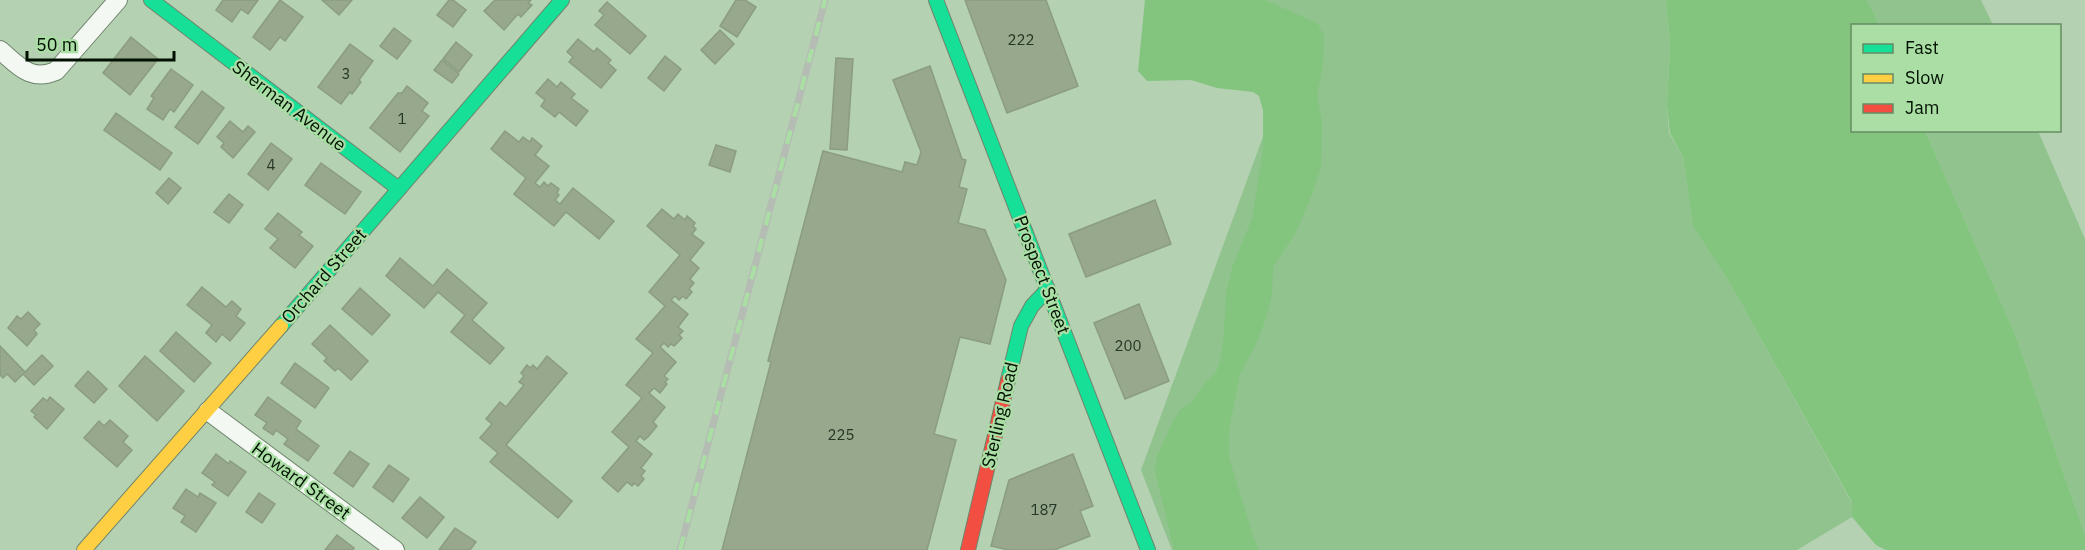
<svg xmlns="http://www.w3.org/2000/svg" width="2085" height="550" viewBox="0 0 2085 550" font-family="'IBM Plex Sans',sans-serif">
<rect width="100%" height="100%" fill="#b4d1b2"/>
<g fill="#90c38d">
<polygon points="1266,0 1666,0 1670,46 1667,105 1669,133 1683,157 1693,227 1731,285 1852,503 1852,517 1797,550 1172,550 1141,470 1306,19"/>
<polygon points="1867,0 1981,0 1993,25 1879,25"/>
<polygon points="1925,131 2038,131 2085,239 2085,535 2015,334"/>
</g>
<g fill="#83c47f">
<polygon points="1145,0 1266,0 1318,24 1324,36 1323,65 1317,95 1322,123 1321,166 1313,192 1296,232 1273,267 1272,295 1265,321 1254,348 1240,374 1229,430 1229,458 1254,539 1259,550 1174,550 1155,471 1157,457 1173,421 1180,410 1191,403 1206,382 1216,373 1220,361 1224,335 1226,293 1233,265 1252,219 1263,150 1263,110 1259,96 1253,92 1217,88 1191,80 1147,81 1138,71"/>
<polygon points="1666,0 1867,0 1879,25 1852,26 1852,130 1925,131 2015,334 2085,535 2085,550 1886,550 1876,545 1852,517 1852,502 1731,285 1693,227 1683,157 1670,133 1667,105 1670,46"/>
</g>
<g fill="#97a88d" stroke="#8b9c81" stroke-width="1.5">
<polygon points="223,0 258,0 248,14 241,9 232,22 216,10"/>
<polygon points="280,0 303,17 285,41 280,37 270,50 253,37"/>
<polygon points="322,0 352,0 339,15"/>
<polygon points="449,0 453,0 466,10 453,27 437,15"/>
<polygon points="495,0 531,0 528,3 532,5 521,17 518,14 504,30 484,11"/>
<polygon points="736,0 745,0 756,7 737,37 720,26"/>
<polygon points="965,0 1046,0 1078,86 1007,113"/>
<polygon points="607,2 646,36 630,54 595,25 604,15 599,11"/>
<polygon points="394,28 411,41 397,59 380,46"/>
<polygon points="720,30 734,44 715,64 701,50"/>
<polygon points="131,37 158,59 130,95 103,73"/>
<polygon points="578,39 594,52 597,48 611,60 608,63 616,70 601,88 569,62 573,57 567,52"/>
<polygon points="456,42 472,55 459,72 443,59"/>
<polygon points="350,44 373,61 359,80 361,82 352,94 350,92 341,104 318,87"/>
<polygon points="665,56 681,69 664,91 648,78"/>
<polygon points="836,58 853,59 847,150 830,149"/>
<polygon points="442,60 459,74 452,83 434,70"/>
<polygon points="930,66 962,159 966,160 959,187 967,189 958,223 985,230 1006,280 990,344 960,337 934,434 956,440 927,550 722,550 771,362 768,361 823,151 902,172 905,162 917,165 921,152 893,80"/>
<polygon points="171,69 193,85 174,112 170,109 163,120 147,109 154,98 151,96"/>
<polygon points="548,79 557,87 561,82 575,94 571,98 588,111 576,126 559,112 555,117 541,106 545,100 536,93"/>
<polygon points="407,86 428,103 422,111 429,116 400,152 370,128 398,93 402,93"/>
<polygon points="202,91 224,108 198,144 175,127"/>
<polygon points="116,113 172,153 160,170 104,130"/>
<polygon points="230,121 243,132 248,126 255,132 233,158 221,147 224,143 217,137"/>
<polygon points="505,131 519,142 523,137 530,142 532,138 542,146 535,155 549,166 535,183 540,187 544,182 548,186 551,183 559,189 557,193 559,195 555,200 560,204 573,188 614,221 599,239 566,212 554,226 514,194 526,178 491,149"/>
<polygon points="271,143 292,159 268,190 248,174"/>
<polygon points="716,145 736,151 730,172 709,165"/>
<polygon points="321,163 361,192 345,214 305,185"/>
<polygon points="169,178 181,188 168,204 156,193"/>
<polygon points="229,194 243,205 229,223 214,212"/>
<polygon points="1155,200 1171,244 1086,277 1069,234"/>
<polygon points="662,209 674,219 678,214 685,220 687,216 695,223 693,226 696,229 692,234 704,243 690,260 699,268 690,279 694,283 689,289 692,292 686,299 683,296 679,300 675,296 671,300 688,314 678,327 683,331 679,335 682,338 674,346 671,344 668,347 664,343 660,347 676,362 664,376 668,379 665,382 667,384 660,393 654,388 649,393 665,407 653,422 657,426 648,437 644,440 640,436 636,441 652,454 641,468 645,471 641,476 644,479 638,486 634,483 632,486 627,482 618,492 602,478 629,447 612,432 642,398 626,385 653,353 636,339 665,306 649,292 680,255 647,226"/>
<polygon points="278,213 302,232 299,235 313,246 295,268 270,248 278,239 265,229"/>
<polygon points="400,258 433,286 447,269 487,303 472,320 504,348 490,364 451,332 465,315 438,292 424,308 386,276"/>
<polygon points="202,287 226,307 232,301 241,309 236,316 245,323 230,341 222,334 216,342 206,333 212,325 187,305"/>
<polygon points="360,288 390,315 372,335 342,309"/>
<polygon points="1139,304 1169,381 1125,399 1094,323"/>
<polygon points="28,312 40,324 34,330 37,334 27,346 8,328 17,316 21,319"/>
<polygon points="330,325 368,361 351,380 338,368 335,371 324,361 327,358 312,344"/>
<polygon points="176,332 211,363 194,382 160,351"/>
<polygon points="0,346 25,372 42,355 53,366 34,385 23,374 15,382 7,374 3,378 0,375"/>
<polygon points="145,356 184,391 157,421 119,386"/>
<polygon points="547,356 567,373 506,445 572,501 558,518 490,462 498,453 480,438 492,424 486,419 500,402 506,407 524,385 519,382 524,376 521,373 527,365 530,368 533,365 537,369"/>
<polygon points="295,363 329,388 315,408 281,383"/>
<polygon points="88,371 107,389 94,403 75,386"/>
<polygon points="50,397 64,409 47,429 34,417 36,415 31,411 43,398 47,401"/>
<polygon points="268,397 301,421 296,429 319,446 308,461 284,444 288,439 276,430 273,435 263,428 267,423 255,415"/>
<polygon points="110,420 128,436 123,442 132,450 117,467 84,438 99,421 104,426"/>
<polygon points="350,451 369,464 353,487 334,473"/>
<polygon points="216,454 229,464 230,461 246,472 228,496 212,485 215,482 202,473"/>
<polygon points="1073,454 1093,506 1080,511 1090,536 1054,550 1009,550 991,546 1009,480"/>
<polygon points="389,465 409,479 393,502 373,487"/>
<polygon points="186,489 198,497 200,493 216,503 196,532 181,522 185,516 173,508"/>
<polygon points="259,493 275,504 262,523 246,512"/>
<polygon points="420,497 444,517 427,538 402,518"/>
<polygon points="455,528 476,542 470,550 439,550"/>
<polygon points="337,535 354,548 353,550 325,550"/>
</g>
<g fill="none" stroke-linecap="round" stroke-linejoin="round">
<g stroke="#6f856d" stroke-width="20">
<g id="street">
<path d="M0 50C18 65 30 82 56 71L118 0"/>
<polyline points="208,411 395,550"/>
</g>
</g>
<g stroke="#6f856d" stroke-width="16">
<g id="fast">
<polyline points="151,0 399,189"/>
<polyline points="936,0 1148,550"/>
<polyline points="281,326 562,0"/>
<polyline points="1008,380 1021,326 1032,306 1048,289"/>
</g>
</g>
<g stroke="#6f856d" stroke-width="16">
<polyline id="slow" points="84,550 281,326"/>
</g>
<g stroke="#6f856d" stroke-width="16">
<polyline id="jam" points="968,550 1008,380"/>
</g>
<use href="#street" stroke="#f4f8f3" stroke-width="18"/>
<use href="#fast" stroke="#16e098" stroke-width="14"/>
<use href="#slow" stroke="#ffcf43" stroke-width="14"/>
<use href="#jam" stroke="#f24e42" stroke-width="14"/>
<g stroke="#b4bcb4" stroke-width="7">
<polyline id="rail" points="680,550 825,0"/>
</g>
<use href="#rail" stroke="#aadea5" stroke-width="4.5" stroke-dasharray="14" stroke-linecap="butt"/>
</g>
<g text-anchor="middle" stroke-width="4.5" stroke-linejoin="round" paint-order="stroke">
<g font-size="15" fill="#263624">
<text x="1021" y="45">222</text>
<text x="346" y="79">3</text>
<text x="402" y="124">1</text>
<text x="271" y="170">4</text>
<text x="1128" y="351">200</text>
<text x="841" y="440">225</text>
<text x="1044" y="515">187</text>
</g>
<g font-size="18" fill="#011001" stroke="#aadea5">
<text transform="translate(289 106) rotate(37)" y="6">Sherman Avenue</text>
<text transform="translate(1042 275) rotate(69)" y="6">Prospect Street</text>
<text transform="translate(324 276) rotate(-49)" y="6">Orchard Street</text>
<text transform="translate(1000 415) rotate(-77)" y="6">Sterling Road</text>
<text transform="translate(301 481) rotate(36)" y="6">Howard Street</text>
</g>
</g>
<rect x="1851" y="24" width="210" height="108" fill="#aadea5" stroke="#668c63" stroke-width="1.5"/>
<rect x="1863" y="44" width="30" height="9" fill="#16e098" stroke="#668c63" stroke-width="1.5"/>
<text x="1905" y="54" font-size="18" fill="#011001">Fast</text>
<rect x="1863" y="74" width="30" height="9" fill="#ffcf43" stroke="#668c63" stroke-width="1.5"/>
<text x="1905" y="84" font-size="18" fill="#011001">Slow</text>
<rect x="1863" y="104" width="30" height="9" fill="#f24e42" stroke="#668c63" stroke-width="1.5"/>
<text x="1905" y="114" font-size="18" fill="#011001">Jam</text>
<path d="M27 51v9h147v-9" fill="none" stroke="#011001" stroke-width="3"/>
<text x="36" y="51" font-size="18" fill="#011001" stroke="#aadea5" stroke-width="4.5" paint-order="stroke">50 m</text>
</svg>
